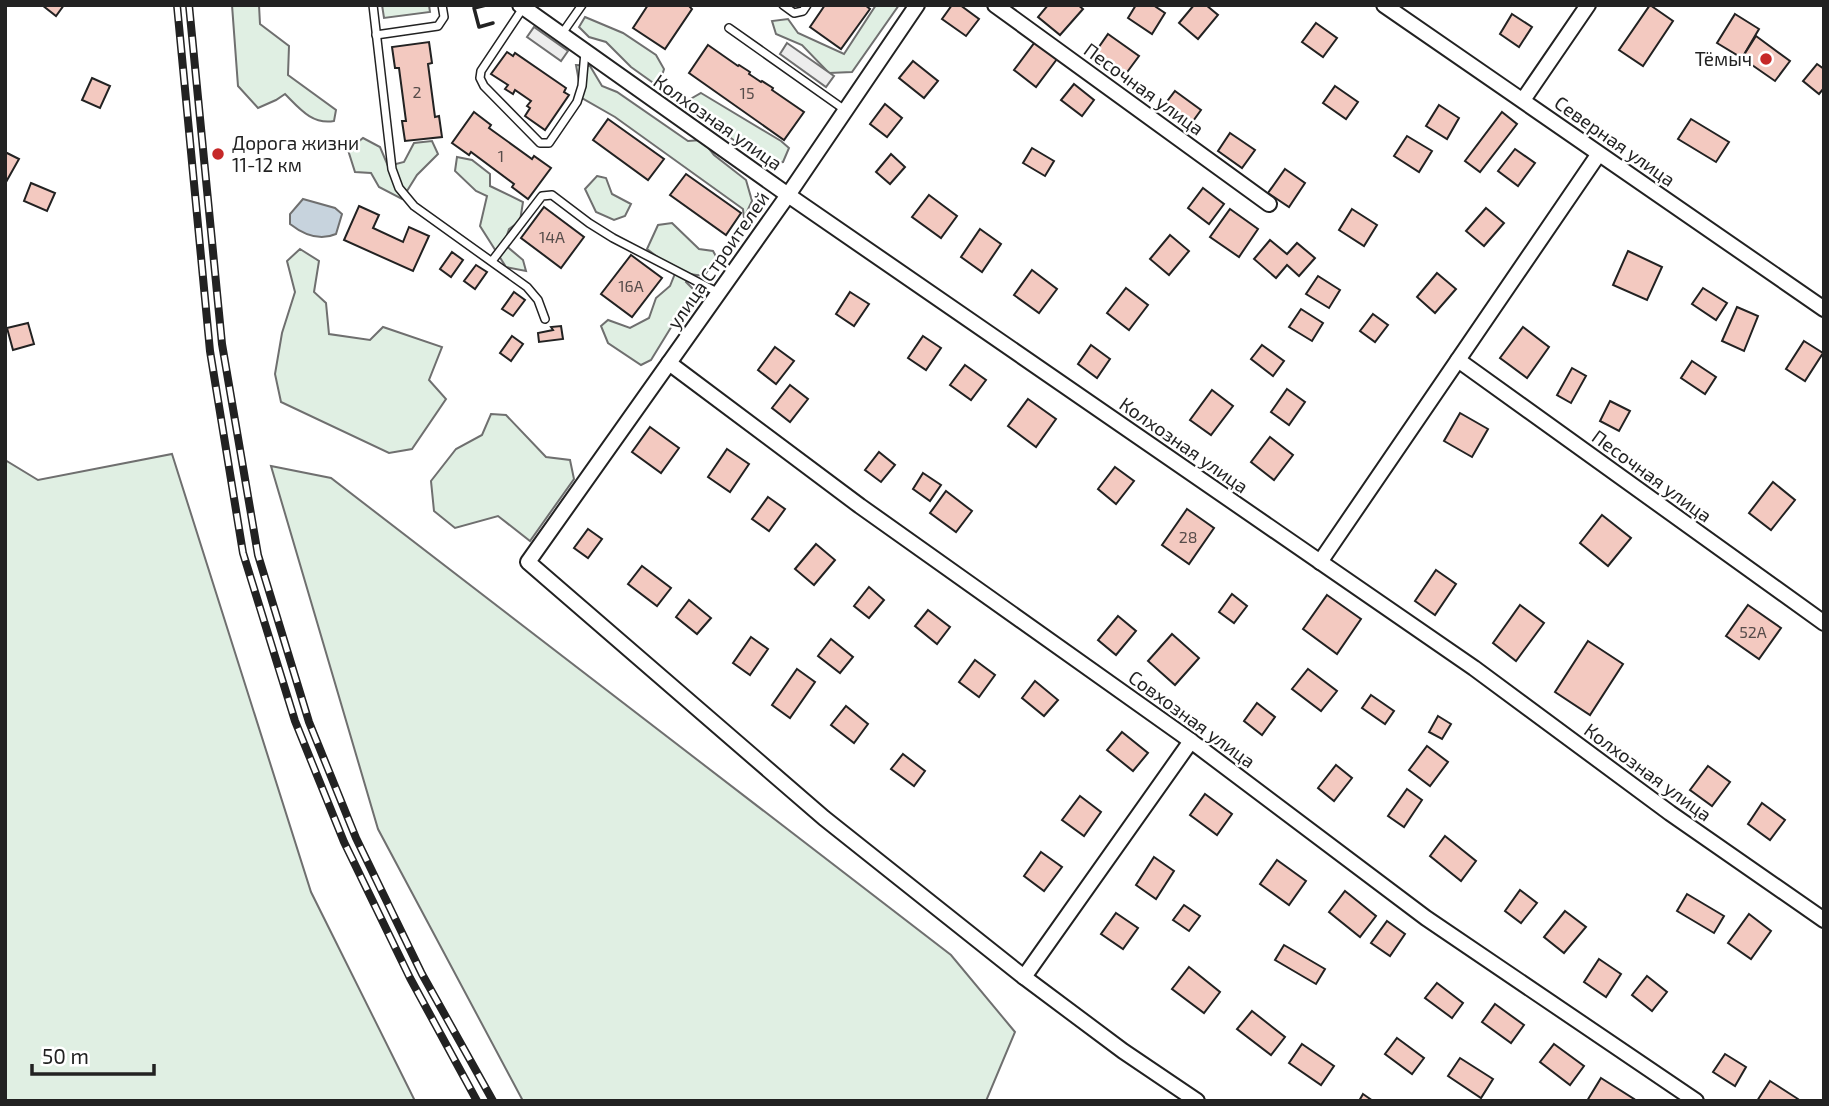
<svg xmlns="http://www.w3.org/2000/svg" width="1829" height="1106" viewBox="0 0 1829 1106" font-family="'Exo 2',sans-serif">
<rect width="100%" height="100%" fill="#fff"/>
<g fill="#e0efe3" stroke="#6f6f6f" stroke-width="2">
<path d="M232 5H259L260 24 289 46 288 75 336 110 334 121C312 125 299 108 285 94L276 100 258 108 238 86Z"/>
<polygon points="382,5 429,5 430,12 384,18"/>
<polygon points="876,5 899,5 852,72 829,73 802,45 776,34 772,21 788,19 798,33 844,54"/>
<polygon points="585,17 623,33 656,55 664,69 660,82 652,82 631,67 606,42 589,37 579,27"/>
<polygon points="576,65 590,66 602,86 617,92 688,141 702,140 714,155 746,180 752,201 744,218 743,209 615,117 582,98"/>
<polygon points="701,93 781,141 789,148 783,162 769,164 697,115 687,101"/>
<polygon points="363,138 380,147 388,166 404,162 414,143 432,141 438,154 417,175 402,199 379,187 371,173 355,172 348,150"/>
<polygon points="457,157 472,160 490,174 490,186 523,202 520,221 509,229 504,244 523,260 526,271 506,267 480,226 487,196 476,191 455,171"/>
<polygon points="597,176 606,178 612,194 631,204 625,216 614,220 596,212 585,189"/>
<polygon points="672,223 699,249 713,251 717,258 704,276 690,274 686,282 694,290 651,360 641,365 608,343 601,326 608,320 630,328 649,318 656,298 670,286 676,271 647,249 658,225"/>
<polygon points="300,249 319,261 314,292 326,303 329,334 370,340 383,327 442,347 429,380 446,399 412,449 389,453 281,402 275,374 282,333 295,292 287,261"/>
<polygon points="491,414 506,415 546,457 570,460 574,479 530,541 498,516 455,528 434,511 431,481 456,449 482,435"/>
<polygon points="172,454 311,892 415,1101 5,1101 5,460 38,480"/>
<polygon points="271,466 331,478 951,955 1015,1032 986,1101 523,1101 378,829"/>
</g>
<g fill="#ededed" stroke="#6f6f6f" stroke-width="2">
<polygon points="534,27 568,51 561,61 527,37"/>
<polygon points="787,43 834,76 826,87 780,54"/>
</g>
<path fill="#c7d3dd" stroke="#6f6f6f" stroke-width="2" d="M303 199 335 208 342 214 336 234C320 241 304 235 290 224V214Z"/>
<g fill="#f3c9c0" stroke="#222" stroke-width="2">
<polygon points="42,5 64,5 56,16"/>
<polygon points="648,5 688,5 692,9 665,49 633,28"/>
<polygon points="825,5 865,5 870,9 841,49 810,27"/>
<polygon points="952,5 960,5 979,19 966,36 942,19"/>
<polygon points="1048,5 1078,5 1083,9 1060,35 1038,17"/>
<polygon points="1136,5 1153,5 1165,13 1152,34 1128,18"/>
<polygon points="1194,5 1206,5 1218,15 1198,39 1179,23"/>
<polygon points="1650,5 1673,21 1643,66 1619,50"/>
<polygon points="1512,14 1532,27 1519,47 1500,34"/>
<polygon points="1735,14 1759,29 1742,58 1717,43"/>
<polygon points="1316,23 1337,38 1323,57 1302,42"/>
<polygon points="1108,34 1139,56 1125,75 1094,54"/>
<polygon points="1756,36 1790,61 1775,81 1742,58"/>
<polygon points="429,42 432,63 428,64 435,117 439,116 442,137 405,141 402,121 406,121 399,68 395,68 392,47"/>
<polygon points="1035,42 1057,59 1036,87 1014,70"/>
<polygon points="708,45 738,66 739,65 750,72 749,74 761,82 762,81 773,88 772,90 804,112 784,140 689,73"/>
<polygon points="507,52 513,56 515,53 566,88 564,92 569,95 545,130 525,116 530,108 527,106 531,101 515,90 513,94 505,89 508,85 491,74"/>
<polygon points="913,61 938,81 924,98 899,78"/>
<polygon points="1817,64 1824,69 1824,88 1819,94 1803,81"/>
<polygon points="92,78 110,86 100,108 82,100"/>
<polygon points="1074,84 1094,100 1082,116 1061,100"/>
<polygon points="1335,86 1358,102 1346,119 1323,103"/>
<polygon points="1175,91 1201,110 1188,128 1162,108"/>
<polygon points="885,104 902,118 887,137 870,124"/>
<polygon points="1439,105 1459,118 1447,139 1426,126"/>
<polygon points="474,112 491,125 489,128 532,159 534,156 551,168 528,199 512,187 514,184 471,152 469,155 452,143"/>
<polygon points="1502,112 1517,124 1480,172 1465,161"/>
<polygon points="608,119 664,159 648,180 593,140"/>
<polygon points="1691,119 1729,142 1716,162 1678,139"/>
<polygon points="1230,133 1255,150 1242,168 1218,151"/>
<polygon points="1407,136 1432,151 1419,172 1394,156"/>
<polygon points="1032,148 1054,161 1045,176 1023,163"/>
<polygon points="1515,149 1535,163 1518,186 1498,171"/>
<polygon points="5,152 19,159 6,182 5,181"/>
<polygon points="891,154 905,167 890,184 876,172"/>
<polygon points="1285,169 1305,183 1289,207 1268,193"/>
<polygon points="686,174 741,213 726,235 670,195"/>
<polygon points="31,183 55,193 47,211 24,201"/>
<polygon points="1203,188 1224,204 1209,224 1188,208"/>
<polygon points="929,195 957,216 941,238 912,217"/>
<polygon points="359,206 379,215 373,228 403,242 409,227 429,236 413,271 344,240"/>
<polygon points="544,207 584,237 561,268 521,238"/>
<polygon points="1486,208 1504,223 1484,246 1466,231"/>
<polygon points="1230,209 1258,229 1239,257 1210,237"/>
<polygon points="1352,209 1377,225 1364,246 1339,230"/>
<polygon points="980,229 1001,244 982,272 961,257"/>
<polygon points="1170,235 1189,251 1169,275 1150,259"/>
<polygon points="1270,240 1287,254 1297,243 1315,258 1299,276 1287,265 1276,278 1254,259"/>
<polygon points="1628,251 1662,267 1647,300 1613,285"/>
<polygon points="452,252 463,260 451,277 440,269"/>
<polygon points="631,255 662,278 632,317 601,294"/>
<polygon points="476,265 487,272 475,289 464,281"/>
<polygon points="1032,270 1057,289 1039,313 1014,295"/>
<polygon points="1437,273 1456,289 1435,313 1417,297"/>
<polygon points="1318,276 1340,290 1329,308 1306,294"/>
<polygon points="1126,288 1148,305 1129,330 1107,313"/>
<polygon points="1703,288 1727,303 1716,320 1692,304"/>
<polygon points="514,292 525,300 513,316 502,309"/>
<polygon points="850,292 869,304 854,326 836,314"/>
<polygon points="1737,307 1758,316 1744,351 1722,341"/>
<polygon points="1301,309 1323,323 1312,341 1289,327"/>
<polygon points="1373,314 1388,325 1375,342 1360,331"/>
<polygon points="28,323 34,344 13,350 7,328"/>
<polygon points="561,326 563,339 539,342 538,333 553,330 551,327"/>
<polygon points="1523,327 1549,347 1527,378 1500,358"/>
<polygon points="512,336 523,344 511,361 500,353"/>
<polygon points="923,336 941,348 926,370 908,358"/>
<polygon points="1804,341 1823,353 1805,381 1786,369"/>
<polygon points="1091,345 1110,359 1097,378 1078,364"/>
<polygon points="1262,345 1284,361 1273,376 1251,359"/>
<polygon points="775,347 794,361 776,384 758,370"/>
<polygon points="1692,361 1716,377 1705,394 1681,378"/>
<polygon points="965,365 986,380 971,400 950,385"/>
<polygon points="1572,368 1586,376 1571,403 1557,395"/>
<polygon points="790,385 808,399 790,422 772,408"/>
<polygon points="1287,389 1305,402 1289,425 1271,412"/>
<polygon points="1212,390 1233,406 1211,435 1190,420"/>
<polygon points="1028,399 1056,419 1036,447 1008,426"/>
<polygon points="1610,401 1630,411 1619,431 1600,421"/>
<polygon points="1460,413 1488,429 1472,457 1444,441"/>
<polygon points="650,427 679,448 661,473 632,452"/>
<polygon points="1270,437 1293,455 1274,480 1251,462"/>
<polygon points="727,449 749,464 730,492 708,477"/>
<polygon points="879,452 895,465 881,482 865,470"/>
<polygon points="1115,467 1134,481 1116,504 1098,489"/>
<polygon points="923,473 941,485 930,501 913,489"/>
<polygon points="1773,482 1795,500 1771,530 1749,513"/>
<polygon points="946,491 972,511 956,532 930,513"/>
<polygon points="768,497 785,509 769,531 752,519"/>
<polygon points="1187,509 1214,528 1189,564 1162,545"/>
<polygon points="1602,515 1631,538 1608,566 1580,543"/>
<polygon points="588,529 602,539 588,558 574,548"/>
<polygon points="816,544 835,560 814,585 795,569"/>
<polygon points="642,566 671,588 657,606 628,584"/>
<polygon points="1436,570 1456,584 1435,615 1415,601"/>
<polygon points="869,587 884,600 869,618 854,606"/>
<polygon points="1232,594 1247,606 1234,623 1219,612"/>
<polygon points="1327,595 1361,619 1337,654 1303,629"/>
<polygon points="689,600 711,618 697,634 676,617"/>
<polygon points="1520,605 1544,623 1516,661 1493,643"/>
<polygon points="1748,605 1781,628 1759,659 1726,636"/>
<polygon points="928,610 950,627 937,644 915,626"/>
<polygon points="1118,616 1136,631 1116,655 1098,640"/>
<polygon points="1172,634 1199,658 1175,685 1148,661"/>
<polygon points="751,637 768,649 750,675 733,663"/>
<polygon points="831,639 853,657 840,673 818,656"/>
<polygon points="1588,641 1623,664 1590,715 1555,692"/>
<polygon points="975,660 995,675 979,697 959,682"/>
<polygon points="797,669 815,682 790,718 772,705"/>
<polygon points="1308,669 1337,691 1321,711 1292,689"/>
<polygon points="1035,681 1058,700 1044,716 1022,698"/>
<polygon points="1371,695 1394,711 1385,724 1362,708"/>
<polygon points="1257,703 1275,717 1262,735 1244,721"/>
<polygon points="846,706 868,724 854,743 831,725"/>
<polygon points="1438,716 1451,724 1442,739 1429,732"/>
<polygon points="1122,732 1148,753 1133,771 1107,750"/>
<polygon points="1427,746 1448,762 1430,786 1409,770"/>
<polygon points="903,754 925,771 914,786 891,769"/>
<polygon points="1336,765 1352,778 1334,801 1318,788"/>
<polygon points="1708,766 1730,782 1712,806 1690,790"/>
<polygon points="1407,789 1422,800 1404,827 1388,816"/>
<polygon points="1205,794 1232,814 1217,835 1190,815"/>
<polygon points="1080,796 1101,812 1084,836 1062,820"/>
<polygon points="1762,803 1785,820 1770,840 1748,824"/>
<polygon points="1445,836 1476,861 1461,881 1430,856"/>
<polygon points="1041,852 1062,867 1044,891 1024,876"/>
<polygon points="1154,857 1174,871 1156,899 1136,885"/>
<polygon points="1277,860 1306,881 1289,905 1260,884"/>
<polygon points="1520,890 1537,903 1521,923 1505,911"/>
<polygon points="1345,891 1376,916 1360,937 1329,912"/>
<polygon points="1687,894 1724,916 1714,933 1677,911"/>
<polygon points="1184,905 1200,916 1189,931 1173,920"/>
<polygon points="1565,911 1586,927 1564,953 1544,937"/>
<polygon points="1116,913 1138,928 1123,949 1101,934"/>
<polygon points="1749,914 1771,931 1751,959 1728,943"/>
<polygon points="1387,921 1405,934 1390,956 1371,943"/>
<polygon points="1284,945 1325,969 1316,984 1275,960"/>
<polygon points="1599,959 1621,974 1606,997 1584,982"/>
<polygon points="1189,967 1220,992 1204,1013 1172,989"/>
<polygon points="1647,976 1667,992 1652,1011 1632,995"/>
<polygon points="1437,983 1463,1003 1452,1018 1425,998"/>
<polygon points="1495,1004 1524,1025 1511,1043 1482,1022"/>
<polygon points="1252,1011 1285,1037 1271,1055 1237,1029"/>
<polygon points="1397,1038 1424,1058 1412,1074 1385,1054"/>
<polygon points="1302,1044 1334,1066 1321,1085 1289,1063"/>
<polygon points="1554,1044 1584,1066 1570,1085 1540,1062"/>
<polygon points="1725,1054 1746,1067 1735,1086 1713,1072"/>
<polygon points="1460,1058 1493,1079 1481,1098 1448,1076"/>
<polygon points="1601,1078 1634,1099 1632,1101 1587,1101"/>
<polygon points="1770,1081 1798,1099 1797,1101 1757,1101"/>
<polygon points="1363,1094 1373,1101 1359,1101"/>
</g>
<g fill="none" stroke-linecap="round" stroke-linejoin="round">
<g stroke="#222" stroke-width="10">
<g id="service">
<polyline points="373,5 392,169 399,188 414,206 527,287 538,300 545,319"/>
<polyline points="783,5 794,13 803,11 807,5"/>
<polyline points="523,8 481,71 480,78 484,86 540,143 549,143 577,102 582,86 585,52"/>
<polyline points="729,28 845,110"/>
<polyline points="376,35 438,26 444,17 442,5"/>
<polyline points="561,35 582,5"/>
<polyline points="492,261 542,196 552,195 589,223 613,238 719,293"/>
</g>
</g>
<g stroke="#222" stroke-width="18">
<g id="minor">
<polyline points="520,5 788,195 1474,668 1670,813 1824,920"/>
<polyline points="917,5 788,195 528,562 824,818 1024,977 1123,1051 1197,1101"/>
<polyline points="995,5 1269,204"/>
<polyline points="1384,5 1824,309"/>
<polyline points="1523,100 1588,5"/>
<polyline points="1458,360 1824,623"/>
<polyline points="669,363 860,506 1191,741 1426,918 1696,1101"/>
<polyline points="1320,562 1598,155"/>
<polyline points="1024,977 1191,741"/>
</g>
</g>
<use href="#service" stroke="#fff" stroke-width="7"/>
<use href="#minor" stroke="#fff" stroke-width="14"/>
<g stroke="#222" stroke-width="8">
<g id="rail">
<polyline points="177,5 210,351 243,553 295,721 344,842 410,978 477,1101"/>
<polyline points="189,5 222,344 258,555 309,722 356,838 422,974 493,1101"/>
</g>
</g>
<use href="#rail" stroke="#fff" stroke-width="5" stroke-dasharray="16" stroke-linecap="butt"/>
<polyline stroke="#222" stroke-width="3.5" points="486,5 474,8 479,27 493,23"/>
</g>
<g fill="#c62828" stroke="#fff" stroke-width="2.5">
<circle cx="1766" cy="59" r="7"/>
<circle cx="218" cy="154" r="7"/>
</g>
<g text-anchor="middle" stroke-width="5" stroke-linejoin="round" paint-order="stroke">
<g font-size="16" fill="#564c4a">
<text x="417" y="98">2</text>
<text x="747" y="99">15</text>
<text x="501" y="162">1</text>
<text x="552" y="243">14А</text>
<text x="631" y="292">16А</text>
<text x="1188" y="543">28</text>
<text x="1753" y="638">52А</text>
</g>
<g font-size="19" fill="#222" stroke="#fff" text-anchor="end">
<text x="1752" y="66">Тёмыч</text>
<text x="232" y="150" text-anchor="start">Дорога жизни<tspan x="232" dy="22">11-12 км</tspan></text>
</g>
<g font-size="19" fill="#222" stroke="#fff">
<text transform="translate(1144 89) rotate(36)" y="7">Песочная улица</text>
<text transform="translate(718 122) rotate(35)" y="7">Колхозная улица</text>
<text transform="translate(1615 141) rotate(35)" y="7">Северная улица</text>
<text transform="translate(718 260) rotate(-55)" y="7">улица Строителей</text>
<text transform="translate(1184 445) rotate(35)" y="7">Колхозная улица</text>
<text transform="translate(1652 476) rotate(36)" y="7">Песочная улица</text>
<text transform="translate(1192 719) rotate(36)" y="7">Совхозная улица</text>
<text transform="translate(1648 772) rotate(36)" y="7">Колхозная улица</text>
</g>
</g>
<rect width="1829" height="1106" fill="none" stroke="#222222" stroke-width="14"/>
<path d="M32 1064v10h122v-10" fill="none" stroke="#222222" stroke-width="3.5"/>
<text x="42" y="1064" font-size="21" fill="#222222" stroke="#ffffff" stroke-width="5" paint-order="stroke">50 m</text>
</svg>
